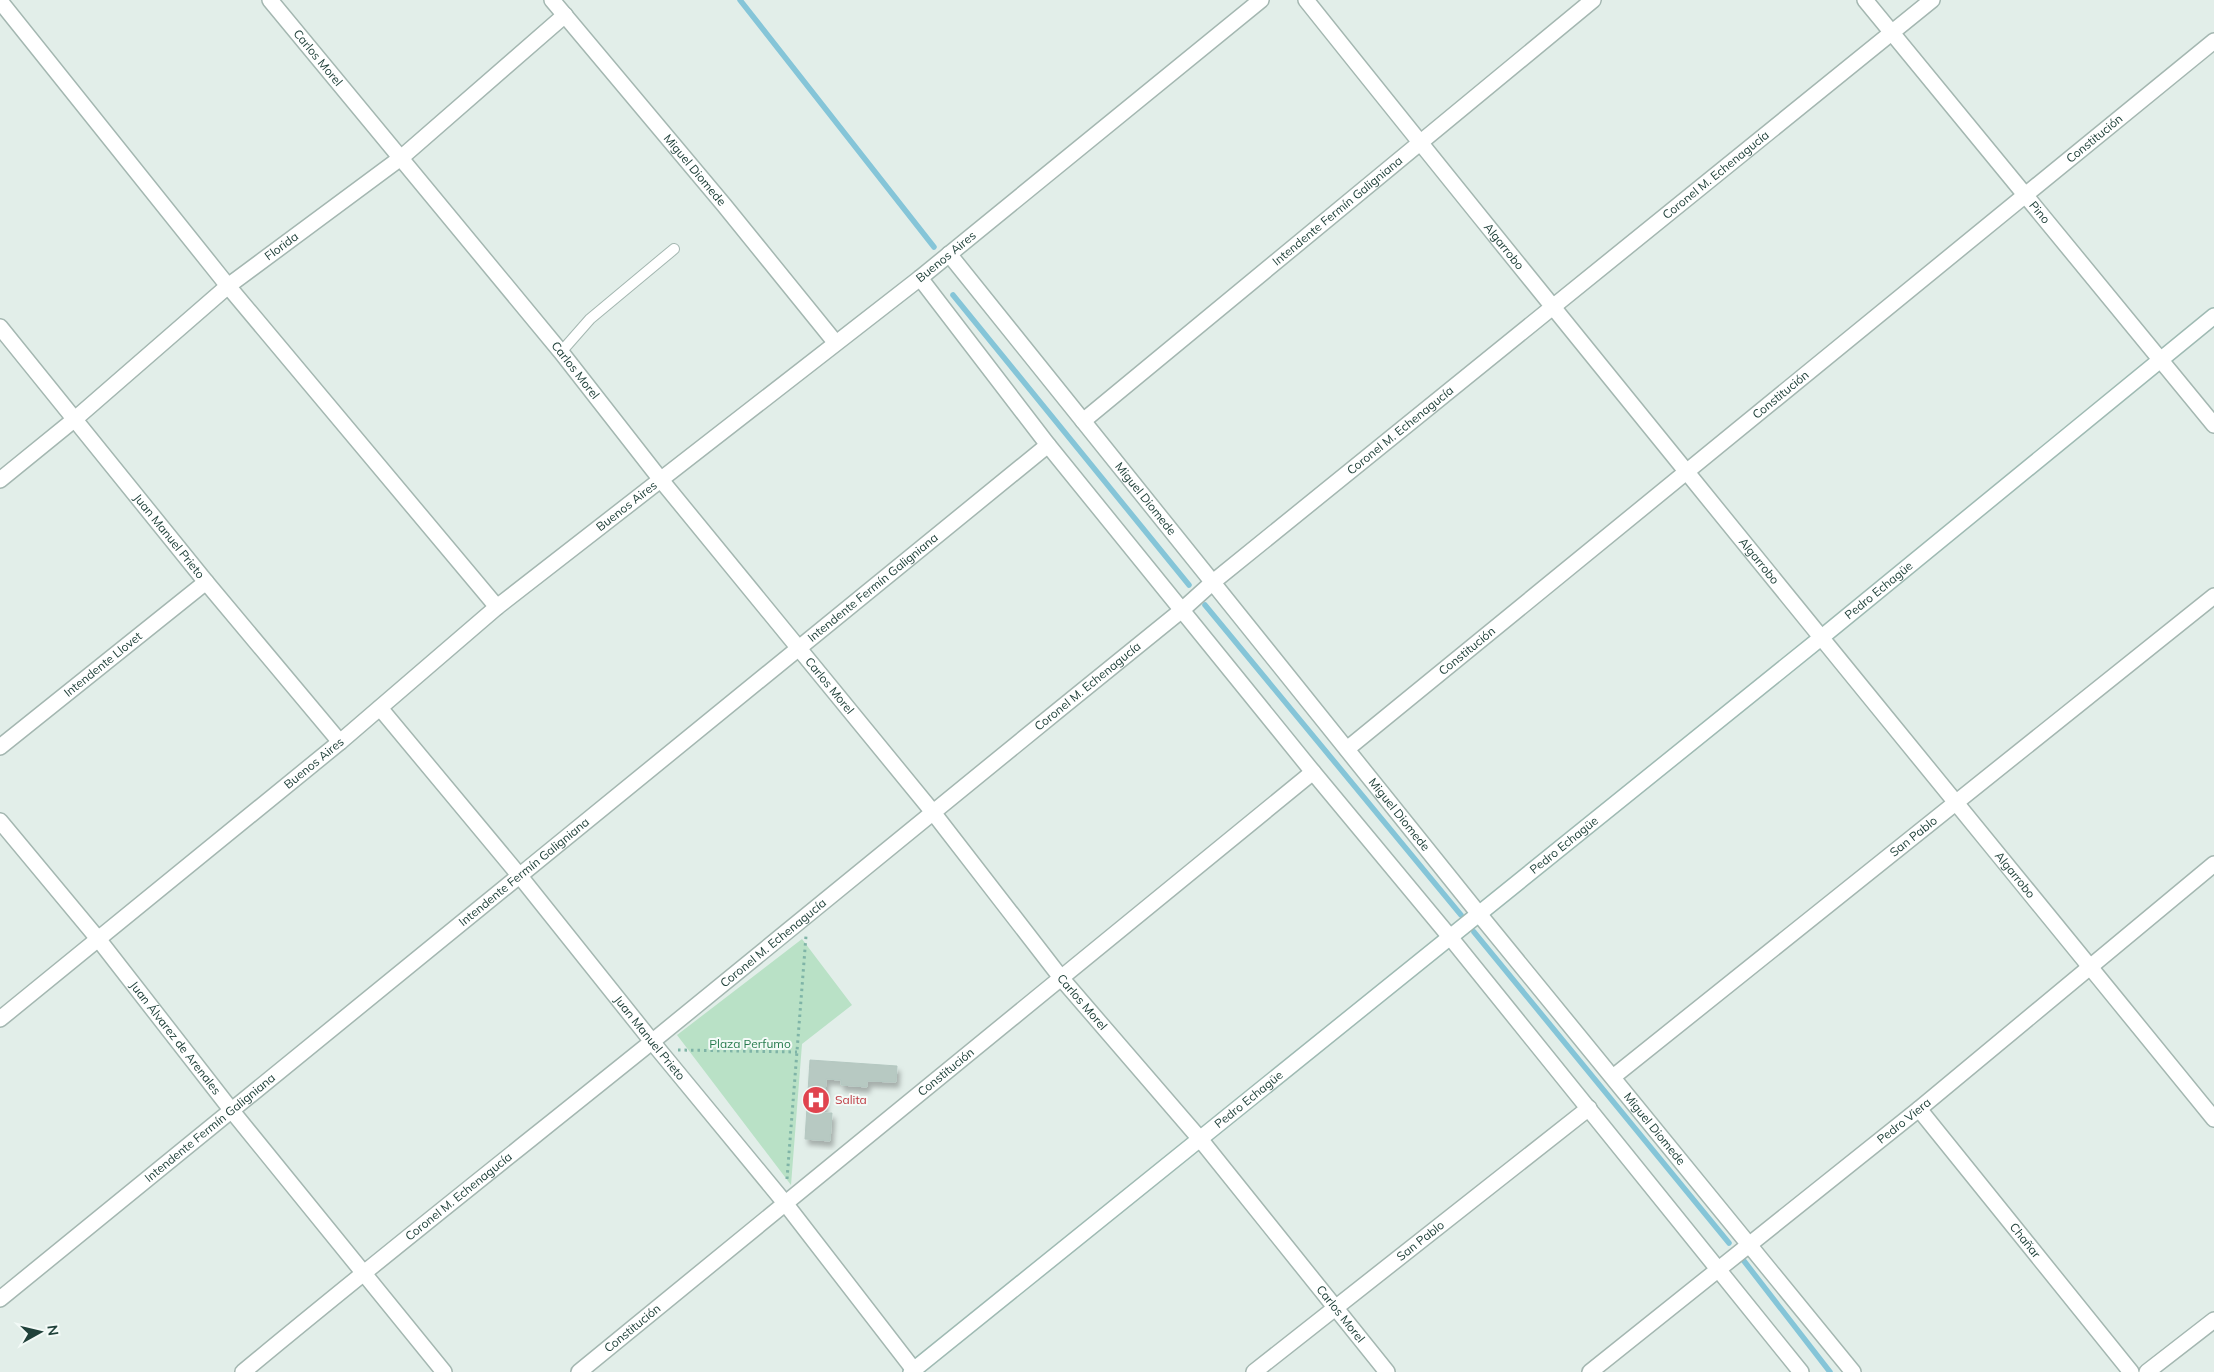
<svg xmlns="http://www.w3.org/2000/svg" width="2214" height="1372" viewBox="0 0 2214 1372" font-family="Mulish,sans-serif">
<defs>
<filter id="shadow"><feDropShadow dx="3" dy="5.5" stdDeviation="2.5" flood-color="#0004"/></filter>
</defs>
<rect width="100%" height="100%" fill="#e2eee9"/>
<polygon fill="#b9e1c6" points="802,939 852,1005 802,1044 791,1185 677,1035"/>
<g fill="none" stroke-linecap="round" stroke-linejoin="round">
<g stroke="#85c5d8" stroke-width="5.5">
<polyline points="740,0 934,247"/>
<polyline points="953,295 1189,585"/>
<polyline points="1205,605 1461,915"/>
<polyline points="1474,932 1729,1243"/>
<polyline points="1744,1261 1830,1372"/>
</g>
</g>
<polygon fill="#b7c9c2" stroke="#b4c8c1" filter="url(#shadow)" points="810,1060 897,1066 896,1082 867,1081 867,1087 841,1085 841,1080 826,1079 824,1113 832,1113 830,1141 805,1139"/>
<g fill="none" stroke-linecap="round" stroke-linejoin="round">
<g stroke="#a4b7b1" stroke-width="12">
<polyline id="lane" points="561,352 590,319 674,249"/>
</g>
<g stroke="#a4b7b1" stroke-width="18">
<g id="street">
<path id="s1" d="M270 0 561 352 661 480 932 811 1062 979 1200 1139 1387 1372"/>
<path id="s2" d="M552 0 724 205 835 342"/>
<path id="s3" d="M1306 0C1606 376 1911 747 2214 1119"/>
<path id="s4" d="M1865 0 2214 425"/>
<polyline points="0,1 228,286 497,607"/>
<path id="s5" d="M949 254 1479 914 1853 1372"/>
<polyline points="920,278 1048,445 1313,772 1450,937 1801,1372"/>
<path id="s6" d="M0 327 206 582 340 742"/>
<path id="s7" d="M1083 421 1593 0"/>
<path id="s8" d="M0 480 75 419 228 286 402 157 565 15"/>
<path id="s9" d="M380 708 519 875 658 1049 785 1203 914 1370"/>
<path id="s10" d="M0 747 206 582"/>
<path id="s11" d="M1347 749 2214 41"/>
<path id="s12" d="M0 821 99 940 232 1111 444 1372"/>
<path id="s13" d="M0 1019 340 742 497 607 920 278 1261 0"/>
<path id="s14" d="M1613 1077 2214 596"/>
<path id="s15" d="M1919 1109 2131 1372"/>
<path id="s16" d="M0 1299 1048 445"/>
<path id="s17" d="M243 1372C380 1258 520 1148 659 1036 834 894 1007 751 1182 610L1213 582 1932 0"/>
<path id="s18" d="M579 1372 1313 772"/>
<path id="s19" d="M1254 1372 1589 1108"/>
<path id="s20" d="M1590 1372 1919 1109 2214 864"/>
<polyline points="2147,1372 2214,1320"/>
</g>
</g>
<g stroke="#9fbab3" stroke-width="18">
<g id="secondary">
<path id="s21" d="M911 1372 1822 637 2214 316"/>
</g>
</g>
<g stroke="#7fb4a7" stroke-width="3" stroke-dasharray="2.5 4" stroke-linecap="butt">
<polyline points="678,1050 797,1052"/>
<polyline points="787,1179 806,936"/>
</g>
<use href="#lane" stroke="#fff" stroke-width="10"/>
<use href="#street" stroke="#fff" stroke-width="15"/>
<use href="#secondary" stroke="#fff" stroke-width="15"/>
</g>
<defs>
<g id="hospital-disc" transform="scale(1.4375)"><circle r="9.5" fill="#e0444e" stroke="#f3faf7"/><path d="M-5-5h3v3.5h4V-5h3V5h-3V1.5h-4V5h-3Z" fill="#fff"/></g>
</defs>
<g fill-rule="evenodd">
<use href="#hospital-disc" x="816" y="1100"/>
</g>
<g text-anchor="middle" stroke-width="4" stroke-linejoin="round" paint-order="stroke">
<g font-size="12" fill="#20413a" stroke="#f3faf7">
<text dy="4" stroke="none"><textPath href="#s1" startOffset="75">Carlos Morel</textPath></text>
<text dy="4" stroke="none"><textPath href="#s11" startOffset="965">Constitución</textPath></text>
<text dy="4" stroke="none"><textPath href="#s2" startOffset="222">Miguel Diomede</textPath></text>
<text dy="4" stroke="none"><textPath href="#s17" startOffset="1898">Coronel M. Echenagucía</textPath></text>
<text dy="4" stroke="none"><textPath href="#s7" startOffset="330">Intendente Fermín Galigniana</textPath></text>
<text dy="4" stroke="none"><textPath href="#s4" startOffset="275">Pino</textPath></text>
<text dy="4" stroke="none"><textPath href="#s8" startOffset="366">Florida</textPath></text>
<text dy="4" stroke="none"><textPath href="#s3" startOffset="316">Algarrobo</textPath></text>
<text dy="4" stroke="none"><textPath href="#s13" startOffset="1215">Buenos Aires</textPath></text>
<text dy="4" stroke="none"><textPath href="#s1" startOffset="480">Carlos Morel</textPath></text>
<text dy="4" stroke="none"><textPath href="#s11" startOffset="560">Constitución</textPath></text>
<text dy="4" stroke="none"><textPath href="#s17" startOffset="1492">Coronel M. Echenagucía</textPath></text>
<text dy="4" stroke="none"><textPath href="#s5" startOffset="314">Miguel Diomede</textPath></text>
<text dy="4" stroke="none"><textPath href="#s13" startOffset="810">Buenos Aires</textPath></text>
<text dy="4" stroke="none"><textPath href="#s6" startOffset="269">Juan Manuel Prieto</textPath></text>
<text dy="4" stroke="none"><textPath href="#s3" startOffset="721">Algarrobo</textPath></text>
<text dy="4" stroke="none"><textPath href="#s16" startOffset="1126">Intendente Fermín Galigniana</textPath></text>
<text dy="4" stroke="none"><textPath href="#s21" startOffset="1244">Pedro Echagüe</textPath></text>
<text dy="4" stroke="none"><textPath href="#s11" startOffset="155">Constitución</textPath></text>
<text dy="4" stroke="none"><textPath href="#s10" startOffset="132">Intendente Llovet</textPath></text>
<text dy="4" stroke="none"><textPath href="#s1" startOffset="885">Carlos Morel</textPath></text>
<text dy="4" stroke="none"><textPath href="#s17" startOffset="1088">Coronel M. Echenagucía</textPath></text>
<text dy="4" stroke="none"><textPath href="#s13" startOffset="405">Buenos Aires</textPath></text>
<text dy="4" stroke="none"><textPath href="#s5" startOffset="719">Miguel Diomede</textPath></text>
<text dy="4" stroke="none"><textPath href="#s14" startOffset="385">San Pablo</textPath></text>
<text dy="4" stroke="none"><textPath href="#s21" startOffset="839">Pedro Echagüe</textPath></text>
<text dy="4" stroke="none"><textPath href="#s16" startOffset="676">Intendente Fermín Galigniana</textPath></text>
<text dy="4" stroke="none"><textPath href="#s3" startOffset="1126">Algarrobo</textPath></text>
<text dy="4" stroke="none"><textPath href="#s17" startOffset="682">Coronel M. Echenagucía</textPath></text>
<text dy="4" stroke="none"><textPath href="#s1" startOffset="1290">Carlos Morel</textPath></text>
<text dy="4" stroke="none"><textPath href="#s12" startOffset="279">Juan Álvarez de Arenales</textPath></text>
<text dy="4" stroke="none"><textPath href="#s9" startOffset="426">Juan Manuel Prieto</textPath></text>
<text dy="4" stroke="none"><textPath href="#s18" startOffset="474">Constitución</textPath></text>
<text dy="4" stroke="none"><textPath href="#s21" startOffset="434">Pedro Echagüe</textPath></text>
<text dy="4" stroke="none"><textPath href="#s20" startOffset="402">Pedro Viera</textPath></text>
<text dy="4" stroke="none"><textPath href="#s16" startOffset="271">Intendente Fermín Galigniana</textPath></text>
<text dy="4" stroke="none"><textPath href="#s5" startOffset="1124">Miguel Diomede</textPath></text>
<text dy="4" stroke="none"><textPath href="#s17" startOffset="278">Coronel M. Echenagucía</textPath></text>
<text dy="4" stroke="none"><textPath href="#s19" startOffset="212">San Pablo</textPath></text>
<text dy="4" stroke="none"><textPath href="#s15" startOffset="169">Chañar</textPath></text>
<text dy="4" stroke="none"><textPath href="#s1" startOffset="1695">Carlos Morel</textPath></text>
<text dy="4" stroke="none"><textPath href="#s18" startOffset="69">Constitución</textPath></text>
</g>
<g font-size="12" fill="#267b4d" stroke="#f3faf7">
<text x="750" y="1048">Plaza Perfumo</text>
</g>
<g font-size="12" fill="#be3a42" stroke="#f3faf7" text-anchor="start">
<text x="835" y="1104">Salita</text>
</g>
</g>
<g transform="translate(40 1332) rotate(82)" stroke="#f3faf7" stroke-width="4" paint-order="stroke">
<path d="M0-4L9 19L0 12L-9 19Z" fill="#20413a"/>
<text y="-8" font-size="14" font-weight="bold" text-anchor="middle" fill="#20413a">N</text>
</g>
</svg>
